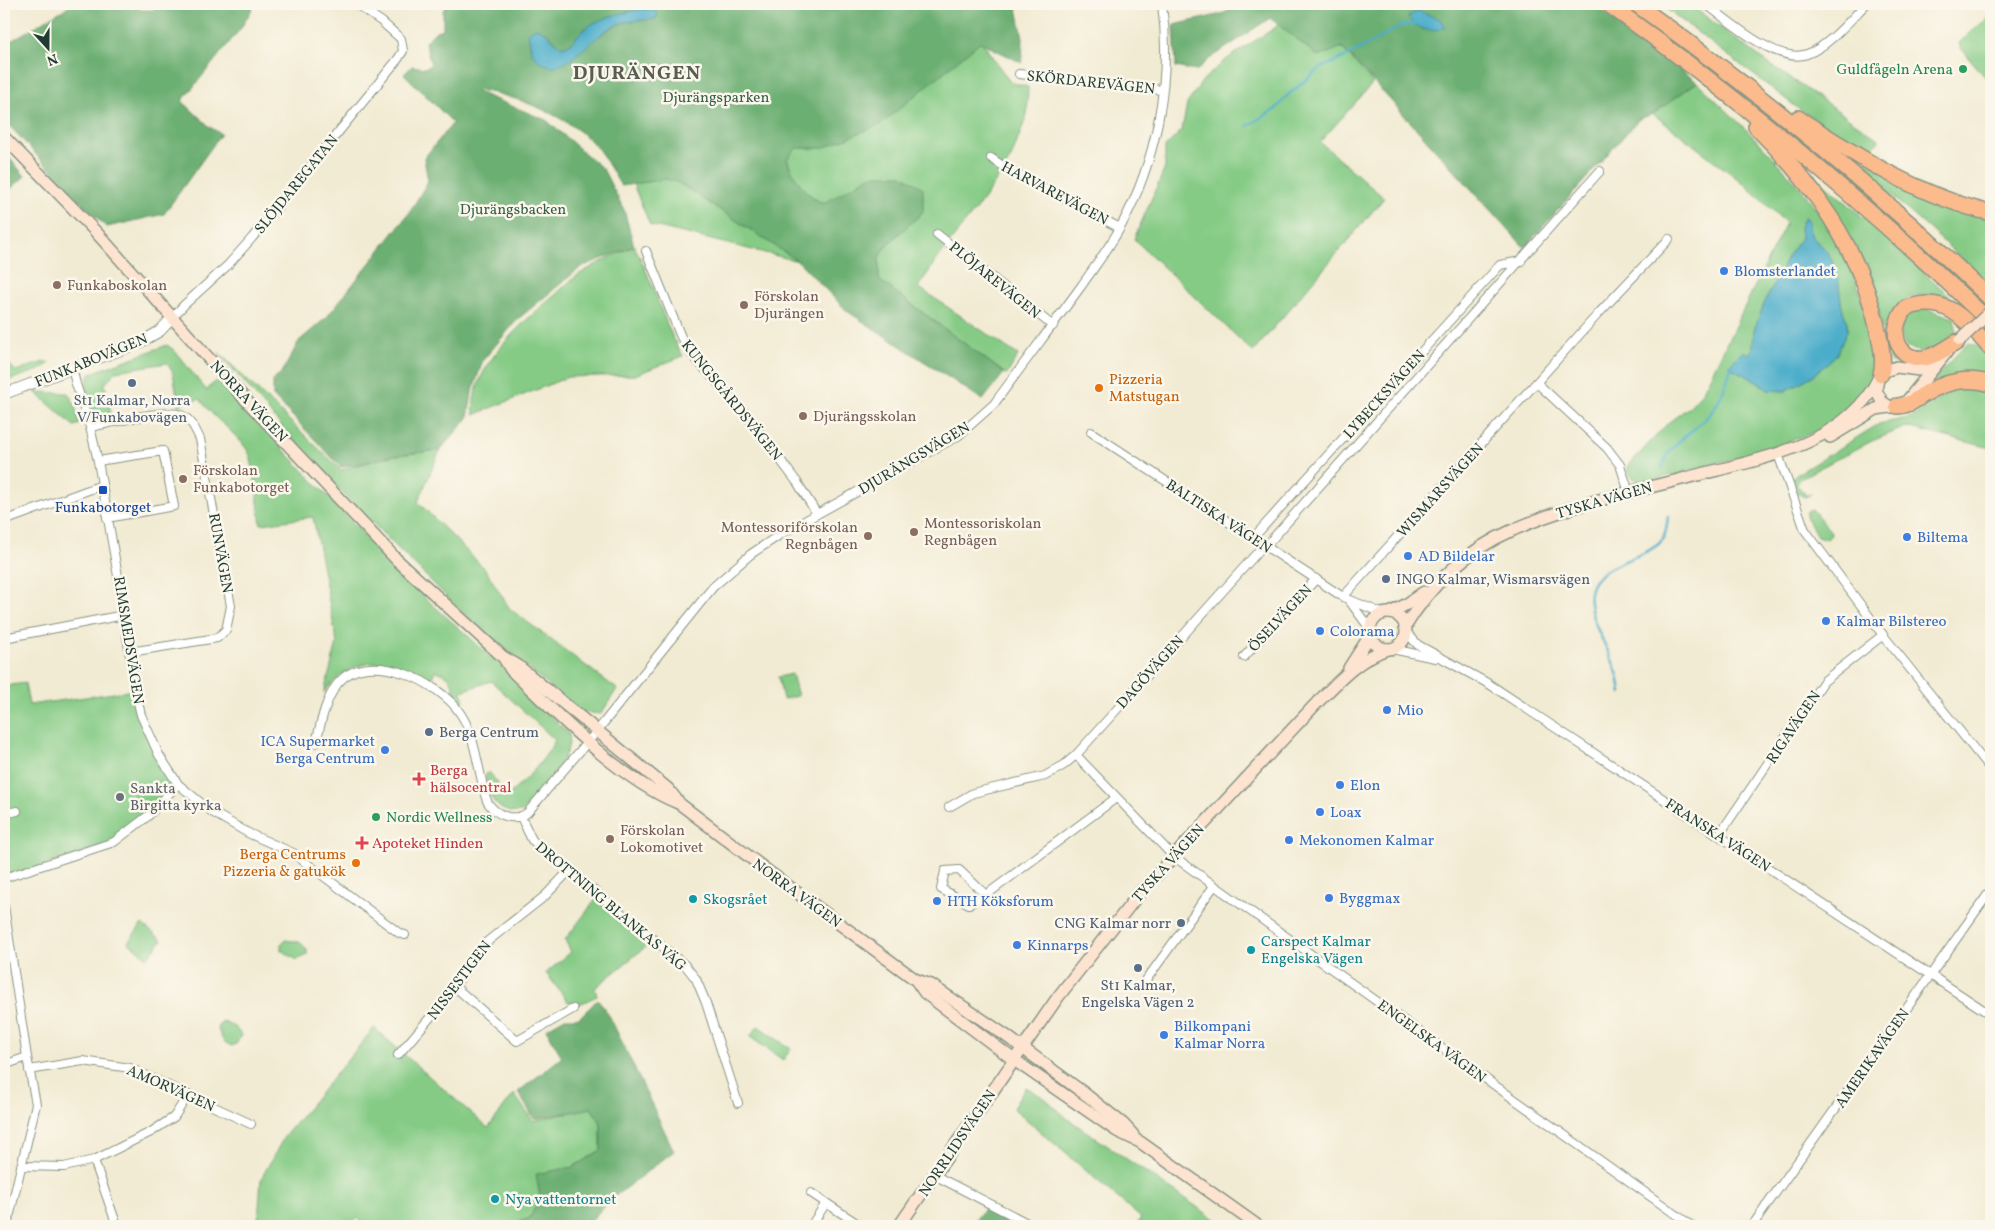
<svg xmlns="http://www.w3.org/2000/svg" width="1995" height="1230" viewBox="0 0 1995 1230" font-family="Vollkorn,serif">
<rect width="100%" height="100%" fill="#fbf7ec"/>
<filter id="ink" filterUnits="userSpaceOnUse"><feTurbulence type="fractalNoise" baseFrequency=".02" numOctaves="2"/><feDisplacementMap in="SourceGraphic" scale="10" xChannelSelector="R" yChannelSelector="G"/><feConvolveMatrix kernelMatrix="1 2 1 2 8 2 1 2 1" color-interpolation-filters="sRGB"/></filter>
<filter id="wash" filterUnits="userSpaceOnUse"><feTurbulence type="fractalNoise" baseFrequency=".0096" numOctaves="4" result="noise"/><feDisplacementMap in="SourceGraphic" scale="20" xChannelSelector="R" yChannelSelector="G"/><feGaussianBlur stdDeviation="1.12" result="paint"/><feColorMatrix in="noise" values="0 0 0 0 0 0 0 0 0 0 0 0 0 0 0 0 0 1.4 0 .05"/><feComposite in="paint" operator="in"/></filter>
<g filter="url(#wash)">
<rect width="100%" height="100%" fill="#f2ebd3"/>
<g fill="#85cb85" stroke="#52845c" fill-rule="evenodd">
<polygon points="765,4 854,4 847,9 828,11 811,11 795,8 774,14"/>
<path d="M1660 4H1689L1768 63 1879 139C1876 148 1868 149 1859 150L1803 112Z"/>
<polygon points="1991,15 1991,84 1961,48 1959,43"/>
<polygon points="1279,25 1319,57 1341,47 1373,83 1320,142 1384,198 1253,352 1134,239 1165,168 1165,147 1182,130 1187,104 1203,80 1227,59"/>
<path d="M981 41 1010 82 1028 87 1027 115 1011 158 984 199 949 243 918 287 1018 355 1007 375 879 280 878 257 887 244 923 212 872 175 823 204C805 194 794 179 787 159L796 148H823Z"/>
<path d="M1697 82C1770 153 1845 217 1868 321 1876 360 1880 381 1849 411 1832 428 1806 435 1785 443 1738 458 1691 471 1643 482 1635 480 1626 475 1628 466L1669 422 1689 407 1702 393 1786 223 1743 183 1653 114ZM1805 217 1809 221V230L1813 238 1824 248 1838 279 1842 308 1847 322V331L1837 354 1814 375 1785 391 1768 390 1755 380 1739 373 1746 353 1749 354 1753 348 1754 330 1764 304 1789 254 1801 238 1800 227Z"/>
<polygon points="1838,149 1991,217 1991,286 1936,235"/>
<path d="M1786 151 1863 217 1973 317 1970 319C1961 313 1951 303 1941 299 1911 286 1885 307 1890 339L1921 365 1890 362 1875 297Z"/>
<polygon points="666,179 679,183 798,261 650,225 633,184"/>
<path d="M634 246C654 281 662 322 683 356L635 375 568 377 474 415C468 369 522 323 554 296 563 288 572 278 583 272 599 262 617 254 634 246Z"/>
<polygon points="1921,307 1954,318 1957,332 1940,346 1920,352 1906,346 1900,334 1904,317"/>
<polygon points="1968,343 1986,350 1991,356 1991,379 1937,383 1936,376"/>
<path d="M167 345 174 350 207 391 210 386 217 381 237 401 425 598 495 660 569 734C575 755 535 795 522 812 499 816 485 796 486 774L488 772 491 774 506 797C525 781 543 763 555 740L491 681 462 691 464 701 461 703C453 696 455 682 447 676 444 674 439 672 435 670L431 681C389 658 356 652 324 693L337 643 313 517 261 524C259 511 253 458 248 451 235 431 213 419 200 399L183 403 179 406 173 373 167 363 116 371 105 384 111 415 95 416C90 401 81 387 91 373Z"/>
<polygon points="218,352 341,470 390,456 440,450 418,502 485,569 510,609 617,689 601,714 580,712 462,612 321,472"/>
<polygon points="4,359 16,371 43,362 50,363 39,370 4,382"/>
<polygon points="1966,384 1991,390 1991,448 1906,427 1872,441 1806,475 1799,480 1796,484 1807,496 1812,493 1805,497 1796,493 1792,479 1794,476 1879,424 1912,417 1939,399 1941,394"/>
<polygon points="35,392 68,393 74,403 80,424 74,426"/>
<polygon points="1812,509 1831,532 1831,535 1827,539 1817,536 1806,517 1807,511"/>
<polygon points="792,674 798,696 783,699 778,677"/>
<polygon points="25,683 29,705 135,690 141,715 178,784 114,842 4,878 4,686"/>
<polygon points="596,899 649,944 595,988 597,996 582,1003 568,1002 546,973 571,952 565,940"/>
<polygon points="142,924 162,940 147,958 128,942"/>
<polygon points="285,940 300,942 307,950 307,955 297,960 281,950 281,944"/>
<path d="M223 1021C231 1024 236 1027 241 1035L236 1044 232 1046C223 1043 220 1037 218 1028Z"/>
<polygon points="758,1026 791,1049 783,1060 750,1037"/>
<polygon points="374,1028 488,1128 514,1094 533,1121 591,1108 601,1122 601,1150 573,1167 537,1174 540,1197 530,1218 510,1226 364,1226 358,1218 343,1226 266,1226 258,1220 261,1179 284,1137"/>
<polygon points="1026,1087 1046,1099 1068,1119 1225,1226 1135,1226 1141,1218 1013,1108"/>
</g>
<g fill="#6caf72" stroke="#467653" fill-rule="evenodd">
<polygon points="73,4 125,4 142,10 153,10 160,4 255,4 241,28 182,101 210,127 221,134 164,214 107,227 85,207 4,120 4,45"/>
<path d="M447 4H765L774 14 795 8 811 11H828L847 9 854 4H1002L1017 8 1023 38 1022 63 980 42 881 124 823 148H796L787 159C794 179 805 194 823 204L872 175H902L923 188V212L888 244 879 257V280L1004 373 983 400 847 311 798 261 679 183 666 179 621 186C612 171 603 153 591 141 563 114 516 96 479 90L477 92 546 120 603 169 624 210 634 246 581 267 518 319 483 360 472 393 468 418 440 450 390 456 364 463 341 467 273 396V380L283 371 299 341 327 317 410 212 428 181 424 158 453 123 404 74 412 66 425 68 431 65 425 42 436 31 443 29V11ZM631 11 655 19C635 20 617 21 601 35L540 62 532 54 530 45 547 32 557 44 563 47C576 41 576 35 587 28 600 19 616 15 631 11Z"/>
<polygon points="1242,4 1593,4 1697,82 1653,114 1639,119 1526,246 1523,246 1342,47 1319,57 1270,18 1208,60 1196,71 1176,67 1174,25 1222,14"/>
<polygon points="4,152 25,176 4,195"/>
<polygon points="598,999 610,1017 674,1151 610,1200 586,1226 510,1226 530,1218 540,1197 536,1174 573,1167 601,1150 601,1123 591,1108 534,1119 518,1092 562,1057 546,1029 565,1018 579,1018"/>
<polygon points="986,1206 1022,1226 971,1226"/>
</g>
<g fill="#4badca" stroke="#35757f">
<path d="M645 9 655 11 658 15 655 19 622 22 608 29 570 60 553 67 540 62 532 54 528 33 535 28C552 32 549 41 563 47 575 42 577 34 587 27 604 16 625 12 645 9Z"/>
<path d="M1418 11 1440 19 1446 27C1430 33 1418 31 1408 17Z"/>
<polygon points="1805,216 1809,221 1809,230 1813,238 1824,248 1831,258 1838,279 1842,308 1847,322 1847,331 1837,354 1814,375 1785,391 1768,390 1755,380 1731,368 1730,364 1743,351 1749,354 1753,348 1754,330 1764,304 1789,254 1801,238 1800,227"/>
</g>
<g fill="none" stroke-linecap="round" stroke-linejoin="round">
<g stroke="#4badca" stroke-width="2.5">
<polyline points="1247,126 1276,109 1288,95 1319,69 1343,58 1403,25 1414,24"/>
<path d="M1662 469C1666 443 1698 431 1712 411 1722 398 1726 383 1731 368"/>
<path d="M1621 693C1620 685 1619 677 1616 670 1608 647 1593 628 1590 603 1584 561 1647 562 1663 539 1666 534 1667 523 1668 517"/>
</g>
</g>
</g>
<g filter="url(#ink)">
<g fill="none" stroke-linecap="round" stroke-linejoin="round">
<g stroke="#889484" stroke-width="10">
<g id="minor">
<path d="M1706 4C1729 21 1778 65 1807 54 1828 47 1851 19 1866 4"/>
<polyline points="1019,74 1162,90"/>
<polyline points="991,158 1006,168 1120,228"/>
<polyline points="937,234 1053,326"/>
<polyline points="646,251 681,337 692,355 745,413 797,482 817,514"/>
<polyline points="172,318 184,305 228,265 252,238 398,59 403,51 401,39 382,22 356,4"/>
<polyline points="72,368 76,384 90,427 98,461 119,582 135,690 141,715 159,755 178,784 212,812 248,833 293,853 399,933 405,935"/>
<polyline points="1537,383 1607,448 1620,465 1629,492"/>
<path d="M90 427C110 424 164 408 181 415 192 420 195 429 200 439L231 606 226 630 217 638 130 652"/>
<polyline points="1091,432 1343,597 1384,614"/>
<polyline points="1778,454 1805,530 1883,635 1991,770"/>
<polyline points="98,461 163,451 174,506 107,518"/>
<polyline points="4,521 102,485"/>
<polyline points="1253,538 1500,265 1521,261"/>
<polyline points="1266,546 1600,171"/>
<polyline points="1343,597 1599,313 1669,239"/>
<polyline points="1348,599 1370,629"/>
<polyline points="1406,632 1418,645 1489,684 1991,1015"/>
<polyline points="4,638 124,615"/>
<polyline points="1392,649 1435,658"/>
<polyline points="1244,657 1316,579"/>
<path d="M316 743C321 722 325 700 338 683 368 647 440 682 460 713 473 732 476 756 481 777 483 786 484 795 488 803 497 816 514 822 527 813L597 731 713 587 751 554 781 534 958 436 994 404C1023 364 1053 325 1082 285 1095 266 1109 248 1120 228 1157 161 1172 79 1162 4"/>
<polyline points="1076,755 1173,856 1692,1226"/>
<polyline points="949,807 973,793 1045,776 1064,765 1076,755 1264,545"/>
<polyline points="4,814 17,811"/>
<polyline points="521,817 532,840 685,965 696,979 706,1003 738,1103"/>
<polyline points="1719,835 1824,681 1883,635"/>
<polyline points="4,878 114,842 148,816 178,784"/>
<polyline points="986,895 969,904 941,889 945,871 959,870 986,895 1116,798"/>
<polyline points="4,906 27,1057 36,1104 7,1226"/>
<polyline points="1144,983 1214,886"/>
<polyline points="454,986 517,1041 573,1009"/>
<polyline points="398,1055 445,1000 483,945 545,896 569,871"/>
<polyline points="4,1065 27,1057"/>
<polyline points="29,1070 83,1061 130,1068 251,1124"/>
<polyline points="94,1160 117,1226"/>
<polyline points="21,1166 64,1167 94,1160 151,1132 174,1117 188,1095"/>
<polyline points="934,1175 1033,1226"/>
<polyline points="811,1193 861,1226"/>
<polyline points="811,1226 826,1203"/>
<polyline points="1752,1226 1991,890"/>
</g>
</g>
<g stroke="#889484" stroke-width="12">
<polyline id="tertiary" points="4,394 139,343 160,331 172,318"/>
</g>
<g stroke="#889484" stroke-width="14">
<g id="secondary">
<polyline points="4,137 96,232 244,398 397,560 503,657 517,665 668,789 680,804 769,872 916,980 925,993 1014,1060 1117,1131 1140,1142 1258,1226"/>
<polyline points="1890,407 1882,402 1876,390 1878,379 1884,371 1897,367 1919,370 1932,363"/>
<polyline points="1830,437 1876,409 1897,406 1907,401 1946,353"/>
<polyline points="1390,613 1407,604 1424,592"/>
<circle cx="1388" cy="631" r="18"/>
<path d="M1405 627C1431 584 1467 550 1513 530 1565 506 1631 492 1686 478 1753 460 1844 448 1878 379"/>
<path d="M505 660 511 670C557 714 619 779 678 803"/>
<polyline points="1349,668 1371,634"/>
<polyline points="916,980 931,985 1005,1035 1085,1094 1123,1124 1133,1135"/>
<path d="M899 1226 1058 997 1138 895 1312 708C1334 686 1357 659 1387 649"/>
</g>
</g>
<g stroke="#889484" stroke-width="18">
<g id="motorway">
<path d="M1608 4C1743 101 1871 208 1991 323"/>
<path d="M1636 4C1761 93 1880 193 1991 299"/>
<path d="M1798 118C1858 157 1921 197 1991 213"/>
<path d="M1756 127C1812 183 1859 247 1877 326 1880 341 1885 359 1881 374"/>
<path d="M1957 342C1947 348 1936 356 1925 358 1895 361 1888 328 1906 308 1947 293 1966 321 1991 349"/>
<path d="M1897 406C1908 406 1914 401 1923 395 1944 382 1967 376 1991 384"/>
</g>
</g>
<use href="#minor" stroke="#fff" stroke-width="8"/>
<use href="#tertiary" stroke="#fff" stroke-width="10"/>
<use href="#secondary" stroke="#fde4d1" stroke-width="11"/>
<use href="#motorway" stroke="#fbbb8d" stroke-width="15"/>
<g stroke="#889484" stroke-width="14" stroke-linecap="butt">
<polyline id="secondary-bridge" points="1960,340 1991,311"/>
</g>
<use href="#secondary-bridge" stroke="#fde4d1" stroke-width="11"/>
</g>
</g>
<g fill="#2e9e5b" stroke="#fbf7ec" stroke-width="2">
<circle cx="1963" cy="69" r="5"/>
<circle cx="376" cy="817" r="5"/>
</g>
<g fill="#3f7fe0" stroke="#fbf7ec" stroke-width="2">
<circle cx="1724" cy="271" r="5"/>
<circle cx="1907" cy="537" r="5"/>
<circle cx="1408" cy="556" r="5"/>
<circle cx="1826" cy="621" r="5"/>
<circle cx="1320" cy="631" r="5"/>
<circle cx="1387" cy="710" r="5"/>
<circle cx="385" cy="750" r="5"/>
<circle cx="1340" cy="785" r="5"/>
<circle cx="1320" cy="812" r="5"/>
<circle cx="1289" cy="840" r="5"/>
<circle cx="1329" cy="898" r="5"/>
<circle cx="937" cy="901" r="5"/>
<circle cx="1017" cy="945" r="5"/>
<circle cx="1164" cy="1035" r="5"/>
</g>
<g fill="#8d6e63" stroke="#fbf7ec" stroke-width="2">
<circle cx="57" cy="285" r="5"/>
<circle cx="744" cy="305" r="5"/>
<circle cx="803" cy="416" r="5"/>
<circle cx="183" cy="479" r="5"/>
<circle cx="914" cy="532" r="5"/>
<circle cx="868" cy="536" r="5"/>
<circle cx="610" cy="839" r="5"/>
</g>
<g fill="#5c6f8a" stroke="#fbf7ec" stroke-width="2">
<circle cx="132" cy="383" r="5"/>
<circle cx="1386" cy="579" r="5"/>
<circle cx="429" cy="732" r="5"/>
<circle cx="1181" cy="923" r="5"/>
<circle cx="1138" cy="968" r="5"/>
</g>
<g fill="#e8710a" stroke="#fbf7ec" stroke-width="2">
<circle cx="1099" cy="388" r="5"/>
<circle cx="356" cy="863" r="5"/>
</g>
<rect fill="#1a4fb4" stroke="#fbf7ec" stroke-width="2" x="98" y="485" width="10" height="10" rx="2.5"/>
<g fill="#e0444e" stroke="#fbf7ec" stroke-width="2">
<path d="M416.5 771.5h5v5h5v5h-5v5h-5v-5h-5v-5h5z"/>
<path d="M359.5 835.5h5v5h5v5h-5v5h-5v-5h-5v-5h5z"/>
</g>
<circle fill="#6b7280" stroke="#fbf7ec" stroke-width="2" cx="120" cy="797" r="5"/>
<g fill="#0f9aa8" stroke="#fbf7ec" stroke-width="2">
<circle cx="693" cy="899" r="5"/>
<circle cx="1251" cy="950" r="5"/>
<circle cx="495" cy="1199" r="5"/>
</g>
<g text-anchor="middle" stroke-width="5" stroke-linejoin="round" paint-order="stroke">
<g font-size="15" fill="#27864d" stroke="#fbf7ec" text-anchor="end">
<text x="1953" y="74">Guldfågeln Arena</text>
<text x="386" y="822" text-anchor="start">Nordic Wellness</text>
</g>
<g font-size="15" fill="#1f3d34" stroke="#fbf7ec">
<text transform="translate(1091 82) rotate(6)" y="5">SKÖRDAREVÄGEN</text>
<text transform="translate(296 184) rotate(-51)" y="5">SLÖJDAREGATAN</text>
<text transform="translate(1055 193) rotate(28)" y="5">HARVAREVÄGEN</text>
<text transform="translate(995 280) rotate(39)" y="5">PLÖJAREVÄGEN</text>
<text transform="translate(91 360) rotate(-22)" y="5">FUNKABOVÄGEN</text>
<text transform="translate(1384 394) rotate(-48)" y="5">LYBECKSVÄGEN</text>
<text transform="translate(732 400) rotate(51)" y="5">KUNGSGÅRDSVÄGEN</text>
<text transform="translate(249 401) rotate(47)" y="5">NORRA VÄGEN</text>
<text transform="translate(914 458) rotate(-31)" y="5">DJURÄNGSVÄGEN</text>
<text transform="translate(1440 490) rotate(-48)" y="5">WISMARSVÄGEN</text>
<text transform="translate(1604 500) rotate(-16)" y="5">TYSKA VÄGEN</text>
<text transform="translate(1219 516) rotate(33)" y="5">BALTISKA VÄGEN</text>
<text transform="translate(221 553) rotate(80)" y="5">RUNVÄGEN</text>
<text transform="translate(1280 618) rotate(-47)" y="5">ÖSELVÄGEN</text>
<text transform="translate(129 640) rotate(81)" y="5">RIMSMEDSVÄGEN</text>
<text transform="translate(1150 672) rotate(-48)" y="5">DAGÖVÄGEN</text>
<text transform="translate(1793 727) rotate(-56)" y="5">RIGAVÄGEN</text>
<text transform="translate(1718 835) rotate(33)" y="5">FRANSKA VÄGEN</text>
<text transform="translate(1168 863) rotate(-48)" y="5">TYSKA VÄGEN</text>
<text transform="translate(797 893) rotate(36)" y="5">NORRA VÄGEN</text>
<text transform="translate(611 906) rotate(40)" y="5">DROTTNING BLANKAS VÄG</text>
<text transform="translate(459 980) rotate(-53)" y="5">NISSESTIGEN</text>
<text transform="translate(1432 1041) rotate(36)" y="5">ENGELSKA VÄGEN</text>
<text transform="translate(1872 1058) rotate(-55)" y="5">AMERIKAVÄGEN</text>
<text transform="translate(171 1088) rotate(24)" y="5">AMORVÄGEN</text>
<text transform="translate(957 1143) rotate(-56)" y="5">NORRLIDSVÄGEN</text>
</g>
<g font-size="15" fill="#386048" stroke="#fbf7ec">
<text x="716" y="102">Djurängsparken</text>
<text x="513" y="214">Djurängsbacken</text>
</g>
<g font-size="15" fill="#366cbe" stroke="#fbf7ec" text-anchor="start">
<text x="1734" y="276">Blomsterlandet</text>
<text x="1917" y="542">Biltema</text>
<text x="1418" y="561">AD Bildelar</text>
<text x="1836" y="626">Kalmar Bilstereo</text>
<text x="1330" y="636">Colorama</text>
<text x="1397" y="715">Mio</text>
<text x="375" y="746" text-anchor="end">ICA Supermarket<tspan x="375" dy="17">Berga Centrum</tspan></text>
<text x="1350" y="790">Elon</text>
<text x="1330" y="817">Loax</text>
<text x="1299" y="845">Mekonomen Kalmar</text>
<text x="1339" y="903">Byggmax</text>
<text x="947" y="906">HTH Köksforum</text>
<text x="1027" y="950">Kinnarps</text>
<text x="1174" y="1031">Bilkompani<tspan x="1174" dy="17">Kalmar Norra</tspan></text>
</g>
<g font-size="15" fill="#785e54" stroke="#fbf7ec" text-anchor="start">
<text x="67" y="290">Funkaboskolan</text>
<text x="754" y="301">Förskolan<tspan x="754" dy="17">Djurängen</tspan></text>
<text x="813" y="421">Djurängsskolan</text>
<text x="193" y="475">Förskolan<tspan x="193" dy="17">Funkabotorget</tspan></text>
<text x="924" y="528">Montessoriskolan<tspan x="924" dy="17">Regnbågen</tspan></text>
<text x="858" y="532" text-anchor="end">Montessoriförskolan<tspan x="858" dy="17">Regnbågen</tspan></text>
<text x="620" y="835">Förskolan<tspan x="620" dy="17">Lokomotivet</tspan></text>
</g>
<g font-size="15" fill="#c56008" stroke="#fbf7ec" text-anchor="start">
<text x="1109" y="384">Pizzeria<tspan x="1109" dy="17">Matstugan</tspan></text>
<text x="346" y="859" text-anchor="end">Berga Centrums<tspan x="346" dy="17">Pizzeria &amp; gatukök</tspan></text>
</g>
<g font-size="15" fill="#4e5e75" stroke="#fbf7ec">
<text x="132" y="405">St1 Kalmar, Norra<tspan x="132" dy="17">V/Funkabovägen</tspan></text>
<text x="1396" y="584" text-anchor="start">INGO Kalmar, Wismarsvägen</text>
<text x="439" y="737" text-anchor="start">Berga Centrum</text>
<text x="1171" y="928" text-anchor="end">CNG Kalmar norr</text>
<text x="1138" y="990">St1 Kalmar,<tspan x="1138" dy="17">Engelska Vägen 2</tspan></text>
</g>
<g font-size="15" fill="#164399" stroke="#fbf7ec">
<text x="103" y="512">Funkabotorget</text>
</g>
<g font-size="15" fill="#be3a42" stroke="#fbf7ec" text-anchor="start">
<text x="430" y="775">Berga<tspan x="430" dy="17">hälsocentral</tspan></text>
<text x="372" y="848">Apoteket Hinden</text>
</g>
<g font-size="15" fill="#5b616d" stroke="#fbf7ec" text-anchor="start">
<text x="130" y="793">Sankta<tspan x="130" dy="17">Birgitta kyrka</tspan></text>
</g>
<g font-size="15" fill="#0d838f" stroke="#fbf7ec" text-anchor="start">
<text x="703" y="904">Skogsrået</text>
<text x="1261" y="946">Carspect Kalmar<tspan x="1261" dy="17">Engelska Vägen</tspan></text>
<text x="505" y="1204">Nya vattentornet</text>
</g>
<g font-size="20" font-weight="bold" letter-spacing="1" fill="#5a5e50" stroke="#fbf7ec">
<text x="637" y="79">DJURÄNGEN</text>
</g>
</g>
<rect width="1995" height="1230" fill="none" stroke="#fbf7ec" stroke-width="20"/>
<g transform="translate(48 48) rotate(159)" stroke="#fbf7ec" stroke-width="4" paint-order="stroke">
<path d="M0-4L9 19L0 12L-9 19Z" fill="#1f3d34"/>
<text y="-8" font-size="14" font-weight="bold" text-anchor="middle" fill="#1f3d34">N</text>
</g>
</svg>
